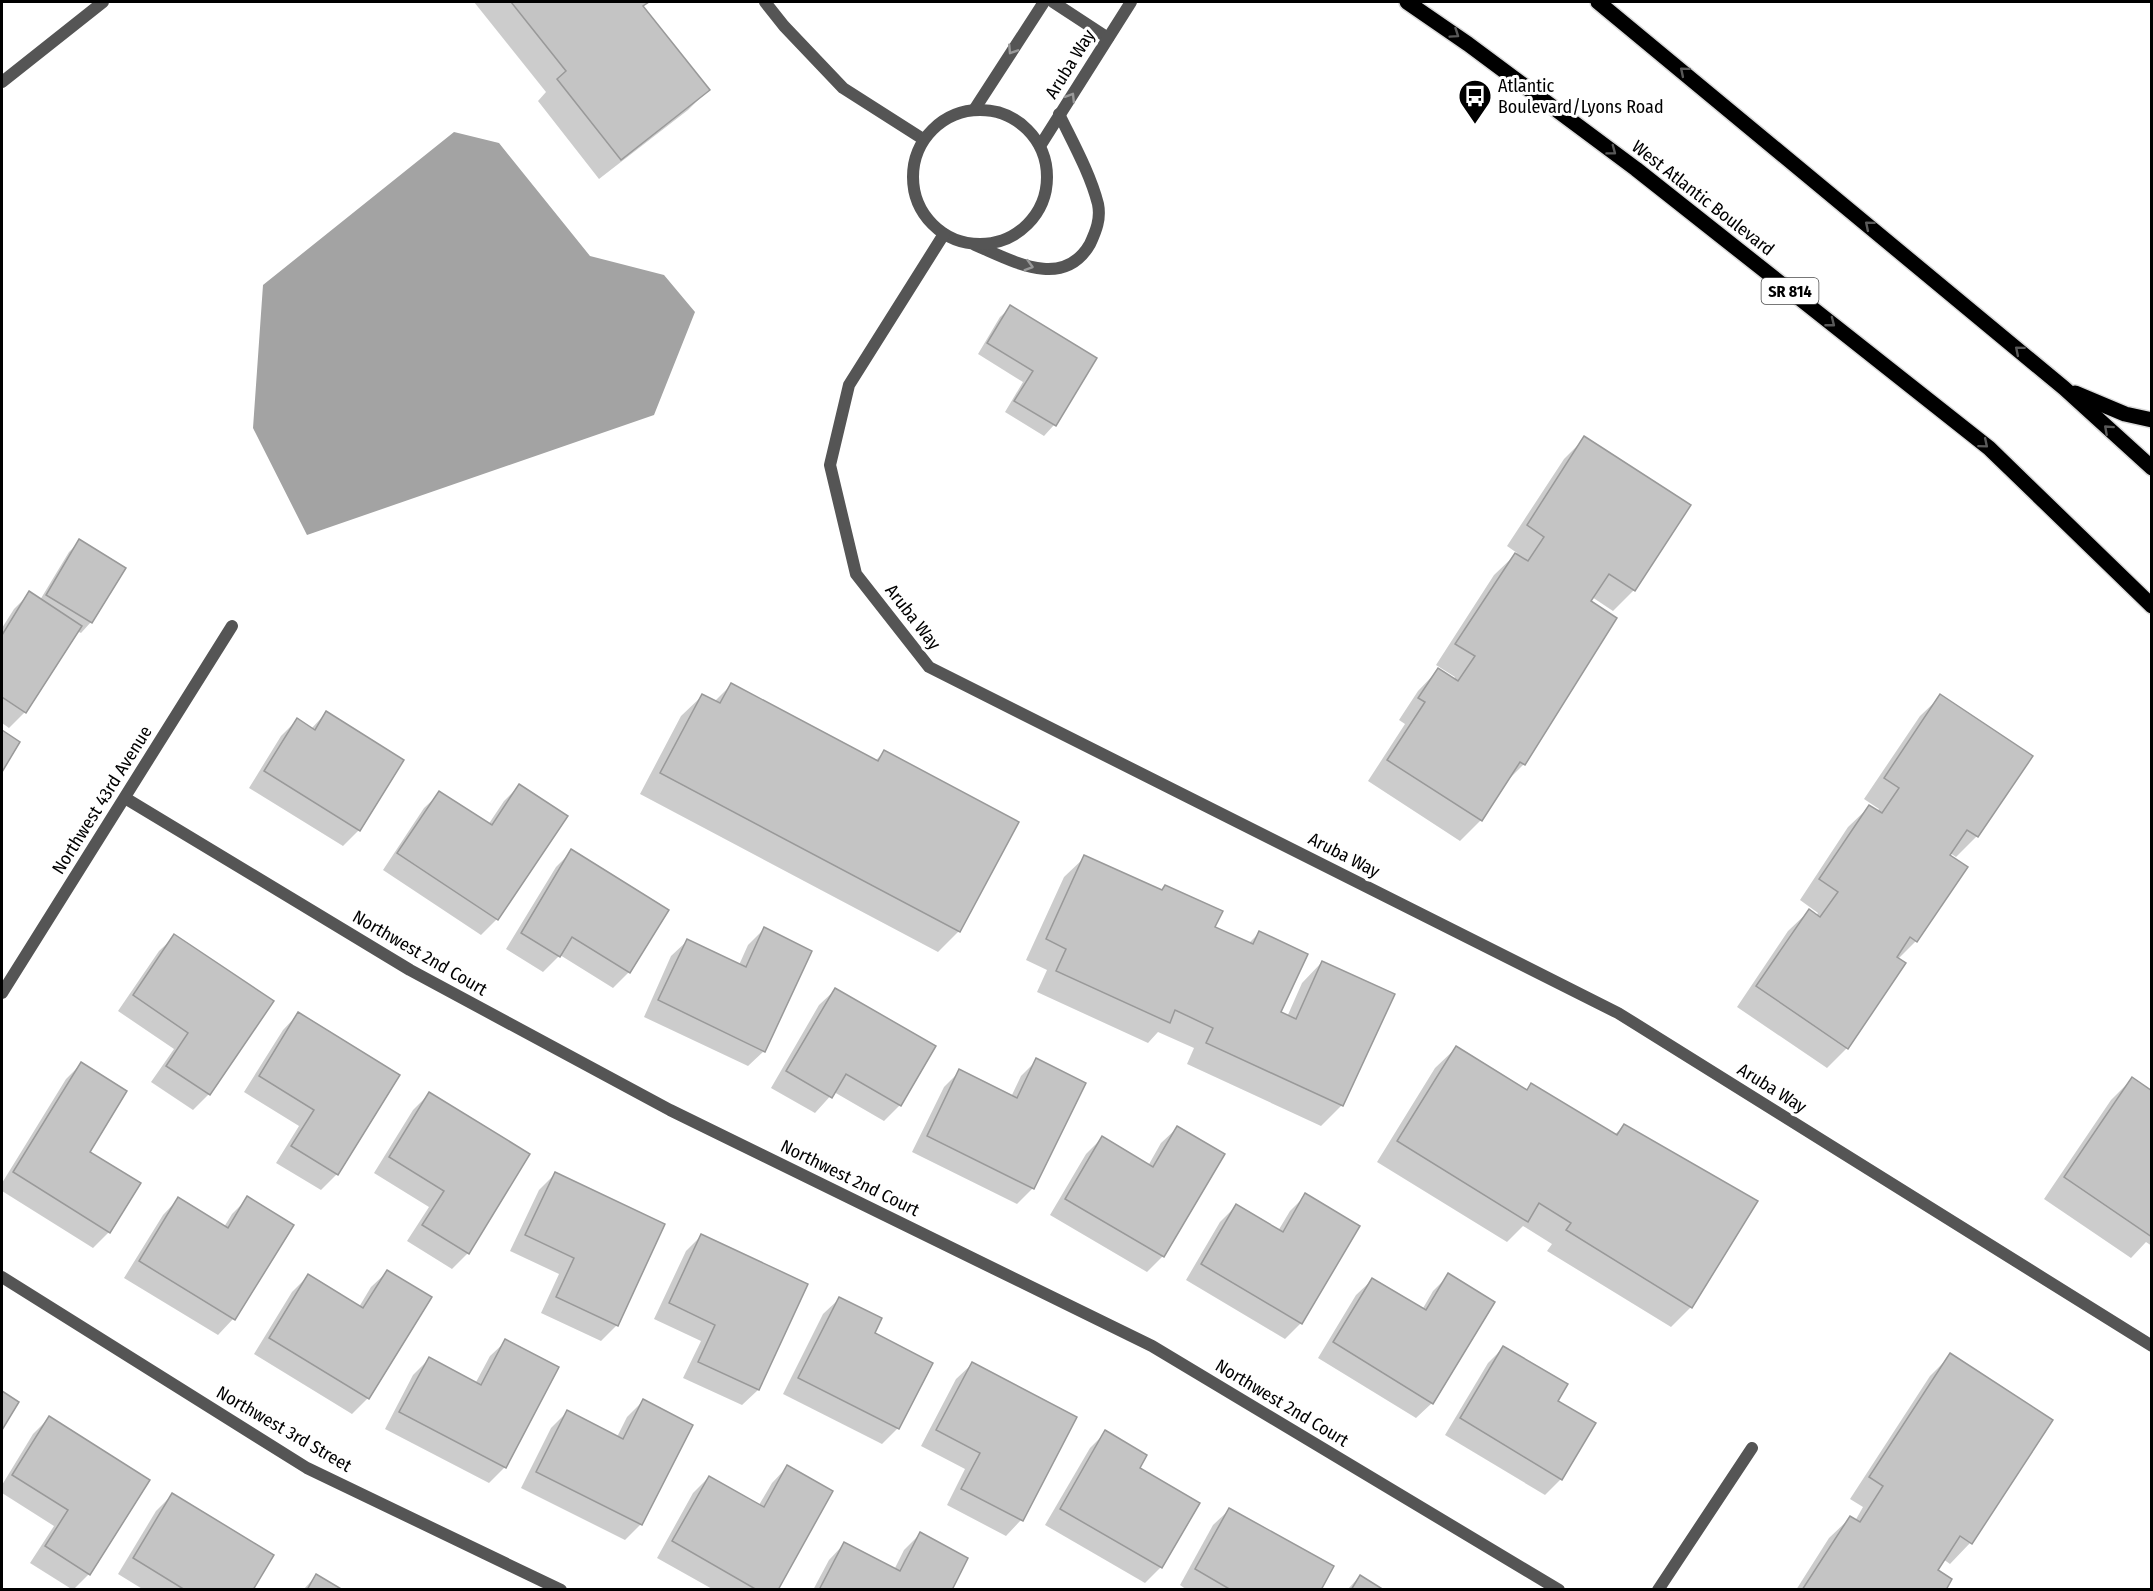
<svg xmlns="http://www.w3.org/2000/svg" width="2153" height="1591" viewBox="0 0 2153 1591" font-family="'Fira Sans Condensed',sans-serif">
<rect width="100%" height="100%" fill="#fff"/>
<polygon fill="#a3a3a3" points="454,132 499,143 590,256 664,275 695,312 654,415 307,535 253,428 263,285"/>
<g fill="#0003">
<polygon points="474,2 648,2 642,7 708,90 688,110 599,179 538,101 546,92"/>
<polygon points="1011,307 1095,358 1054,425 1044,436 1005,412 1023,382 978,354 1000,317"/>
<polygon points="1585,438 1634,590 1613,611 1592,597 1589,602 1615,618 1524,764 1505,783 1481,820 1460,841 1368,781 1405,724 1399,720 1418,691 1438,670 1453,680 1455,677 1436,665 1494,575 1517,553 1507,546 1564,459"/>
<polygon points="80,541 91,622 81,633 77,631 25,712 9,728 2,723 2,628 14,609 30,593 40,600 69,552"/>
<polygon points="731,685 875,761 884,752 1017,822 959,931 938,952 640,794 681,716 702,696 714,702"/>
<polygon points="1941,696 2031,756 1977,836 1956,857 1950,853 1916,941 1897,960 1847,1048 1827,1068 1737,1007 1788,931 1809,911 1816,916 1818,913 1800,900 1848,827 1869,807 1877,812 1879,809 1864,799 1920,716"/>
<polygon points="326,713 402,760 359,830 343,846 249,788 281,736 297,720 311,729"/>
<polygon points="2,732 18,743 2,769"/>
<polygon points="519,786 566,816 497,919 481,935 383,870 424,808 440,793 488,825 504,801"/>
<polygon points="572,851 667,910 629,972 613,988 560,955 543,972 506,949 556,867"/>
<polygon points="1085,857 1161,891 1165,886 1213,928 1248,944 1259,933 1279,1013 1287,1017 1302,983 1322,962 1342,1105 1321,1126 1187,1064 1194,1048 1158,1032 1148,1043 1037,992 1047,970 1026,960 1064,877"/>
<polygon points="764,929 764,1051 748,1066 644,1017 671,956 687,941 739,965 748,945"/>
<polygon points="175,936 272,1001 209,1094 193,1110 151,1082 174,1049 118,1011 159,951"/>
<polygon points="835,990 934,1047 900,1105 884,1121 834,1092 815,1113 771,1088 819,1005"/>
<polygon points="298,1014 337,1174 321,1190 276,1163 299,1126 244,1092 283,1030"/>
<polygon points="1456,1048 1526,1091 1531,1085 1614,1135 1624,1126 1691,1307 1671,1327 1547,1251 1552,1244 1523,1226 1507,1242 1377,1162 1435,1068"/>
<polygon points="1037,1060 1033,1188 1017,1204 912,1152 944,1087 960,1071 1011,1097 1021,1076"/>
<polygon points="81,1064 88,1152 109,1232 93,1248 2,1191 2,1183 66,1079"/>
<polygon points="2132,1079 2152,1093 2152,1246 2146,1242 2131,1258 2044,1199 2111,1100"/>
<polygon points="429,1094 468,1253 452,1269 407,1241 429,1207 374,1173 413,1110"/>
<polygon points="1177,1128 1223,1154 1163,1256 1147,1272 1050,1215 1086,1154 1102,1138 1148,1166 1161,1143"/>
<polygon points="555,1174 617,1325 601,1341 541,1313 559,1274 510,1251 539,1190"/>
<polygon points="1306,1195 1301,1323 1285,1339 1186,1280 1220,1222 1236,1206 1278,1231 1290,1211"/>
<polygon points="248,1198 292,1226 233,1319 218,1335 124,1278 163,1215 178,1199 224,1227 232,1214"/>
<polygon points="702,1235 806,1285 758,1390 742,1405 683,1378 701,1341 654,1319 686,1251"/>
<polygon points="387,1272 368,1398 352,1414 254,1354 292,1292 308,1276 359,1307 371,1287"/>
<polygon points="1449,1275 1432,1403 1416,1418 1318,1358 1356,1295 1372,1280 1422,1310 1433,1291"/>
<polygon points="839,1299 873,1333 898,1428 882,1444 783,1394 823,1314"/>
<polygon points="506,1341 505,1467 489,1483 385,1429 413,1375 429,1359 475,1384 490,1356"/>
<polygon points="1504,1347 1556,1401 1561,1479 1545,1495 1445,1435 1488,1363"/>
<polygon points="1951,1355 1970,1543 1950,1564 1943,1559 1936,1570 1944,1590 1796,1590 1829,1538 1850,1518 1855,1521 1863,1507 1850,1499 1930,1376"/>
<polygon points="972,1364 1075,1418 1021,1520 1006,1536 947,1505 965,1469 921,1446 956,1379"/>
<polygon points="643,1401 691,1425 641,1524 625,1540 521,1488 551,1428 567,1412 617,1437 627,1417"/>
<polygon points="49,1418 89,1574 73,1590 30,1563 54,1526 2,1493 2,1485 33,1434"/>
<polygon points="1106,1432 1138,1468 1161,1567 1145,1583 1045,1525 1090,1448"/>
<polygon points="787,1467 776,1590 714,1590 657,1558 693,1493 709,1477 759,1505 772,1483"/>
<polygon points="172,1495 251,1590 144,1590 118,1574 156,1511"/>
<polygon points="1229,1510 1320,1590 1187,1590 1180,1585 1213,1525"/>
<polygon points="920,1534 950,1590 813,1590 829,1560 844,1544 894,1570 904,1550"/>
<polygon points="316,1576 340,1590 303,1590"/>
<polygon points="1360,1576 1381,1590 1347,1590"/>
</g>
<g fill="#c4c4c4" stroke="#999" stroke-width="1.5">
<polygon points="511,2 649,2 643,6 710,90 621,160 557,79 566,71"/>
<polygon points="1010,305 1097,358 1056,426 1014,401 1033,371 987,343"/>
<polygon points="1584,436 1691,505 1635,591 1609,574 1591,601 1617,618 1525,765 1520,762 1482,821 1387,760 1425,702 1418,698 1438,668 1458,681 1475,656 1455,644 1515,553 1528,561 1544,537 1527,525"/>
<polygon points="79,539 126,568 92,623 46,595"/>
<polygon points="29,591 82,626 26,713 2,697 2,635"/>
<polygon points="731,683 878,761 884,750 1019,822 960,932 660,773 702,694 720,703"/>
<polygon points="1940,694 2033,756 1978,837 1967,830 1950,855 1968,867 1917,942 1910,937 1897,957 1906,963 1848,1049 1756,986 1809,909 1820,917 1838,892 1819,879 1869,805 1882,813 1899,788 1884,778"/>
<polygon points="326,711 404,760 360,831 264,771 297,718 315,730"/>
<polygon points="2,730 20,742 2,772"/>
<polygon points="519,784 568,816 498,920 397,853 439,791 492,825"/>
<polygon points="571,849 669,910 630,973 572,937 560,957 521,933"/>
<polygon points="1084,855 1162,890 1165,885 1223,911 1215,927 1253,944 1259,931 1308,954 1281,1012 1296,1019 1322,961 1395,994 1343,1106 1206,1043 1213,1028 1175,1010 1170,1023 1056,971 1066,949 1046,939"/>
<polygon points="764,927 812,951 765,1052 658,1000 687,939 746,967"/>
<polygon points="174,934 274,1001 210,1095 166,1066 188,1033 133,995"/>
<polygon points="835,988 936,1046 901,1106 846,1074 832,1098 786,1071"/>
<polygon points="298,1012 400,1075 338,1175 291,1146 314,1110 259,1076"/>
<polygon points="1456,1046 1527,1090 1531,1083 1617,1135 1624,1124 1758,1201 1692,1308 1566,1230 1571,1223 1539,1203 1528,1222 1397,1141"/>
<polygon points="1036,1058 1086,1083 1034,1189 927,1136 959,1069 1017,1098"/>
<polygon points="81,1062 127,1091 90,1152 141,1183 110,1233 13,1172"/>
<polygon points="2132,1077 2152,1091 2152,1237 2064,1177"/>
<polygon points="429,1092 530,1154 469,1254 422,1225 444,1191 389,1157"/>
<polygon points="1177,1126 1225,1154 1164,1257 1065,1199 1102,1136 1153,1167"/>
<polygon points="555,1172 665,1224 618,1326 556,1297 574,1258 525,1235"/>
<polygon points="1305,1193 1360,1226 1302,1324 1201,1264 1236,1204 1283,1232"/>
<polygon points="247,1196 294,1225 235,1320 139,1261 178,1197 228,1228"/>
<polygon points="701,1234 808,1284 759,1390 698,1362 715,1325 669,1303"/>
<polygon points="387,1270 432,1297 369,1399 269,1338 308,1274 363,1308"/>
<polygon points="1448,1273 1495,1302 1433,1404 1333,1342 1372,1278 1426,1310"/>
<polygon points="839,1297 882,1318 875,1333 933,1363 899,1429 798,1378"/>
<polygon points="505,1339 559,1367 506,1468 399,1412 429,1357 481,1385"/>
<polygon points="1503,1346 1568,1384 1558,1401 1596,1423 1562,1480 1460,1418"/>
<polygon points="1950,1353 2053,1420 1972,1544 1960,1536 1938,1570 1952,1579 1946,1590 1802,1590 1850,1516 1860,1522 1883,1486 1869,1477"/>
<polygon points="972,1362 1077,1417 1023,1521 961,1489 980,1453 936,1430"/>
<polygon points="2,1391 19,1402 2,1430"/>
<polygon points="643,1399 693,1425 642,1525 536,1472 567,1410 623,1439"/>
<polygon points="49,1416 150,1480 90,1575 45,1546 68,1510 12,1475"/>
<polygon points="1105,1430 1147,1455 1140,1468 1200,1503 1162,1568 1060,1509"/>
<polygon points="787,1465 833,1491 778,1590 757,1590 672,1541 709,1476 764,1507"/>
<polygon points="172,1493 274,1555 253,1590 185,1590 133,1558"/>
<polygon points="1229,1508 1334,1566 1321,1590 1231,1590 1195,1569"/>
<polygon points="920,1532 968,1558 952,1590 819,1590 844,1542 900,1571"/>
<polygon points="316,1574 343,1590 307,1590"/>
<polygon points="1360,1575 1384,1590 1351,1590"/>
</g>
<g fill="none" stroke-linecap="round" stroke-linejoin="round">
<g stroke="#dbdbdb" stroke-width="18">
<g id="primary">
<polyline points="1407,2 1468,44 1636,169 1989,448 2152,606"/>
<polyline points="1598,2 2064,388 2152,468"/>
<polyline points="2075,393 2125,414 2152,420"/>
</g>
</g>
<g stroke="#555" stroke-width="12">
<polyline points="765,2 784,26 843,88 923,139"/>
<polyline points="1053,2 1108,38"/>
<polyline points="2,82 103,2"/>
<path d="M975 245C1011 260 1063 291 1090 244 1096 231 1101 219 1098 204 1090 173 1073 143 1059 114"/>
</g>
<g stroke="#555" stroke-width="12">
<circle cx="980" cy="177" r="67"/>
<polyline points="974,110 1044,2"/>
<polyline points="1040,146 1131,2"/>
<polyline points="944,234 849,385 830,465 856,574 929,667 1618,1013 2152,1346"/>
<polyline points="125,798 410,970 670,1110 1152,1346 1559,1590"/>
<polyline points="2,993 232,626"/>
<polyline points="2,1277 307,1468 561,1590"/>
<polyline points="1658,1590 1752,1448"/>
</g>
<use href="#primary" stroke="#000" stroke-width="15"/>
</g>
<defs><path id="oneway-chevron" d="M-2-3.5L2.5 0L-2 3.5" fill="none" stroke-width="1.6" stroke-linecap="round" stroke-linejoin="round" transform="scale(1.5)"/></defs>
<g stroke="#595959">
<use href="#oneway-chevron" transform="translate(1455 34) rotate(34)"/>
<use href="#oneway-chevron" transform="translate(1684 71) rotate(-140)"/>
<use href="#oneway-chevron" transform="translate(1612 151) rotate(37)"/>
<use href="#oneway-chevron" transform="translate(1869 225) rotate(-140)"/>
<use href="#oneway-chevron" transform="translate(1831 323) rotate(38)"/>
<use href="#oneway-chevron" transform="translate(2019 350) rotate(-140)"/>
<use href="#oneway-chevron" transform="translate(2108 429) rotate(-138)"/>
<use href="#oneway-chevron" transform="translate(1984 444) rotate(40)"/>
</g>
<g stroke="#999">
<use href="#oneway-chevron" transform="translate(1012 50) rotate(123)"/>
<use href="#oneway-chevron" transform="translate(1071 97) rotate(-58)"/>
<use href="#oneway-chevron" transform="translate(1029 266) rotate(16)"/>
</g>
<defs>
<g id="bus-pin" transform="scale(1.725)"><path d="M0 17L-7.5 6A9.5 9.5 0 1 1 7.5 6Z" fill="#000" stroke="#fff"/><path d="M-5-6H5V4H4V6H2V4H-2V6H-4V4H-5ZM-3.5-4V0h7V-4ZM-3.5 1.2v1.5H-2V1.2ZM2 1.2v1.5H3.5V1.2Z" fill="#fff"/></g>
</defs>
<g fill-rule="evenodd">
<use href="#bus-pin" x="1475" y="96"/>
</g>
<g text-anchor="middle" stroke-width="6" stroke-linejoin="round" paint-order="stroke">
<rect fill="#fff" stroke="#4c4c4c" stroke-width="1.5" x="1761.5" y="278" width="57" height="26" rx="4.5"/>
<g font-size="16" font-weight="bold" fill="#000">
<text x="1790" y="297">SR 814</text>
</g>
<g font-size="18" fill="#000" stroke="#fff">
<text transform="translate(1070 64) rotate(-58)" y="6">Aruba Way</text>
<text transform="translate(1703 198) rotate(38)" y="6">West Atlantic Boulevard</text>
<text transform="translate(913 617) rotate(52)" y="6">Aruba Way</text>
<text transform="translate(102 800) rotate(-58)" y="6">Northwest 43rd Avenue</text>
<text transform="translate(1344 855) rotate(27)" y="6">Aruba Way</text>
<text transform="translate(420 953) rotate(30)" y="6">Northwest 2nd Court</text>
<text transform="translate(1772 1088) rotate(32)" y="6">Aruba Way</text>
<text transform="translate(850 1178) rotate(26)" y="6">Northwest 2nd Court</text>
<text transform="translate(1282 1403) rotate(31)" y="6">Northwest 2nd Court</text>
<text transform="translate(284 1429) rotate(30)" y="6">Northwest 3rd Street</text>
</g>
<g font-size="18" fill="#000" stroke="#fff" text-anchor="start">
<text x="1498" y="92">Atlantic<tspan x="1498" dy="21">Boulevard/Lyons Road</tspan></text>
</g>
</g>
<rect width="2153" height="1591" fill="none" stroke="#000000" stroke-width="6"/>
</svg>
